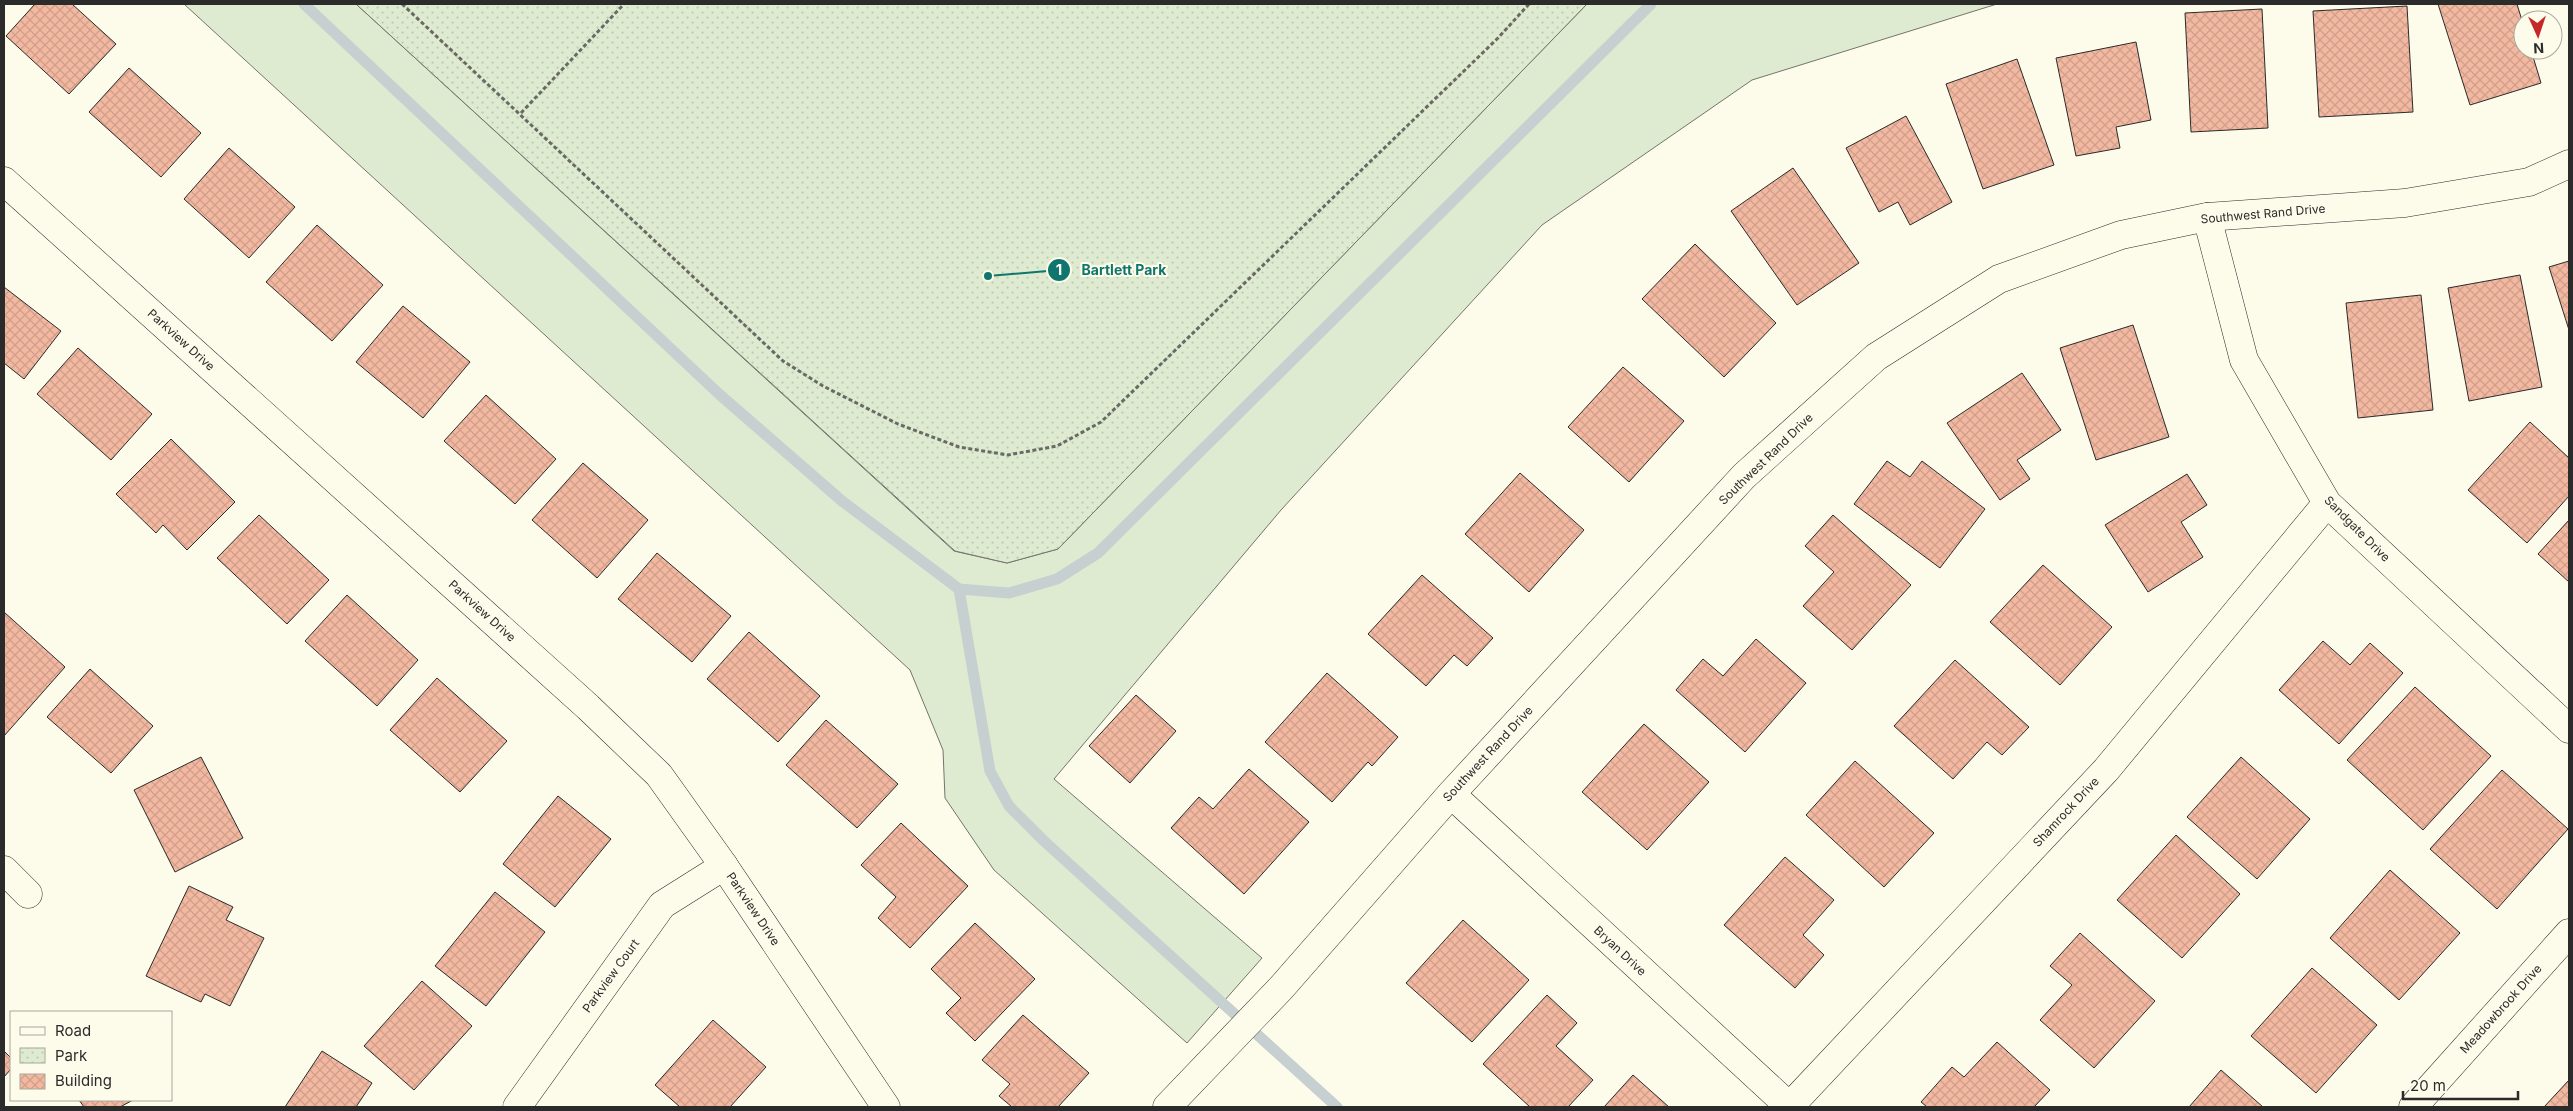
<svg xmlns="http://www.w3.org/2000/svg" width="2573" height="1111" viewBox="0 0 2573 1111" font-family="Inter,sans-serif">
<defs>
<pattern id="park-dots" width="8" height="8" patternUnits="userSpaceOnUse" patternTransform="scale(1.25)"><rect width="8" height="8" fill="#deebd1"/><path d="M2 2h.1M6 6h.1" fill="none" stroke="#bfcab4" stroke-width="1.8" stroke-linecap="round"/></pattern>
<pattern id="building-cross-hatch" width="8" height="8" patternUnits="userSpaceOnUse" patternTransform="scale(1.25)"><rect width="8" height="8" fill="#f2b8a0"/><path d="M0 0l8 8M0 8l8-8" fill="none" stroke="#d09e8a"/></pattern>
</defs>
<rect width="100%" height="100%" fill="#fdfbea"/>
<polygon fill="#deebd1" stroke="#74746e" points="184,4 356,4 954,551 1007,563 1058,549 1587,4 1997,4 1752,80 1542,225 1281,510 1054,779 1262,958 1187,1043 994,870 945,798 943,750 910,670"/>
<polygon fill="url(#park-dots)" stroke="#74746e" points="356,4 1587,4 1058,549 1007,563 955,551"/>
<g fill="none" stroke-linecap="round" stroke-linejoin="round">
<g stroke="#c7d0d0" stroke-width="11">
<polyline points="304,4 719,394 842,501 959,589 1009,593 1057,579 1098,553 1651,4"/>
<polyline points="959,589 990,771 1009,806 1044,841 1337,1107"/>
</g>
</g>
<g fill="url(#building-cross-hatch)" stroke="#2b2b2b">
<polygon points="35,4 72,4 116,44 69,94 6,36"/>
<polygon points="2438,4 2517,4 2523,24 2523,50 2531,50 2541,83 2470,105"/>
<polygon points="2407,6 2413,112 2319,117 2313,11"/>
<polygon points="2262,9 2268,128 2191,132 2185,13"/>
<polygon points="2136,42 2151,120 2116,127 2120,148 2076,156 2056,58"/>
<polygon points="2017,59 2054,165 1983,189 1946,84"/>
<polygon points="129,68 201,133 161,177 89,112"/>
<polygon points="1906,116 1952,202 1910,225 1898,202 1879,212 1846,148"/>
<polygon points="229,148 295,207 249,258 184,199"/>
<polygon points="1793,168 1859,263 1797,305 1731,211"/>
<polygon points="317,225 383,285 332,341 266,282"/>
<polygon points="1695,244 1776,323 1724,377 1642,299"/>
<polygon points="2569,261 2569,330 2549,267"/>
<polygon points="2520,275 2542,387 2469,401 2448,288"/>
<polygon points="4,287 61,331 24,379 4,363"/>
<polygon points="2421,295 2433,410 2358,418 2346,303"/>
<polygon points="403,306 470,362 423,418 356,362"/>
<polygon points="2133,325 2169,437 2096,460 2060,348"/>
<polygon points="78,348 152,414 111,460 37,394"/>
<polygon points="1623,367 1684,421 1629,482 1568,427"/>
<polygon points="2022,373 2061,430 2017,460 2030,479 2000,500 1947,423"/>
<polygon points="486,395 556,459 515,504 444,441"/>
<polygon points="2530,422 2569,458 2569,496 2527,543 2468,490"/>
<polygon points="171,439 235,502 187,550 163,525 156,533 116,494"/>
<polygon points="1887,461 1910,477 1922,461 1985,509 1940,568 1854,504"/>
<polygon points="583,463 648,520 597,578 532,520"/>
<polygon points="1520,473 1584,530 1529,592 1465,534"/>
<polygon points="2187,474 2207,505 2181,522 2203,557 2148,592 2105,525"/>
<polygon points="259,515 329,580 287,624 217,558"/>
<polygon points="1833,515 1911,585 1852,650 1803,606 1834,572 1805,546"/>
<polygon points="2569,520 2569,582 2538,554"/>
<polygon points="657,553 731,616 692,662 618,599"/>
<polygon points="2043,565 2112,627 2060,685 1990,622"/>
<polygon points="1422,575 1493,638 1467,666 1454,655 1426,686 1368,634"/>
<polygon points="347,595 418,660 377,706 305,641"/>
<polygon points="4,612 65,667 4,736"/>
<polygon points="749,632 820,696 778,742 707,679"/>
<polygon points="1756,639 1806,683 1745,752 1676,690 1703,659 1723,676"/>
<polygon points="2323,641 2350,665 2370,643 2403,673 2339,744 2279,690"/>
<polygon points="1955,660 2029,727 2002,755 1987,742 1953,779 1894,726"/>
<polygon points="90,669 153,726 111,773 47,717"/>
<polygon points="1327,673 1398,737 1372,766 1368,762 1332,802 1265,742"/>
<polygon points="437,678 507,741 460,792 390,730"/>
<polygon points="2415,687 2491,756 2423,830 2347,760"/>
<polygon points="1136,695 1176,731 1130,783 1089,746"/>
<polygon points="826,720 898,784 857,828 786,765"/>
<polygon points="1644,724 1709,782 1647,850 1582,792"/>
<polygon points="201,757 243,838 175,872 134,790"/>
<polygon points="2241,757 2310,819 2257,879 2187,817"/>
<polygon points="1855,761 1934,833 1884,887 1806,815"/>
<polygon points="1249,769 1309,822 1244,894 1171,828 1199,797 1213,809"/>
<polygon points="2502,770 2568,829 2497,909 2430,849"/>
<polygon points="558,796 611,839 555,907 503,864"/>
<polygon points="901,823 968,886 910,948 878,918 896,897 861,865"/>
<polygon points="2176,835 2240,894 2182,958 2117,900"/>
<polygon points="1785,857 1834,900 1803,935 1824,955 1795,988 1724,925"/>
<polygon points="2390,870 2460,933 2399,1000 2330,938"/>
<polygon points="189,886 233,907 226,920 264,938 230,1006 205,994 201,1002 146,976"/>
<polygon points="495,892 545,932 486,1006 435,966"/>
<polygon points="1463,920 1529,980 1472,1042 1406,983"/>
<polygon points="975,923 1035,979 975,1041 946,1013 961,998 931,969"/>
<polygon points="2080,933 2155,1001 2094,1068 2040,1020 2072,985 2050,966"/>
<polygon points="2312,968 2377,1025 2316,1093 2251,1036"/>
<polygon points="422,981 472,1026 414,1090 364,1046"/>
<polygon points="1547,995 1577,1023 1556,1046 1593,1080 1568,1107 1530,1107 1483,1064"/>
<polygon points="1023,1015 1089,1073 1058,1107 1012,1107 999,1096 1010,1084 982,1060"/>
<polygon points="713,1020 766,1067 730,1107 680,1107 655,1085"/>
<polygon points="1997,1042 2050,1090 2034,1107 1927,1107 1921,1102 1952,1067 1964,1077"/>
<polygon points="4,1051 11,1058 11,1069 4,1077"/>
<polygon points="322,1051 372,1083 356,1107 285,1107"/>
<polygon points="2221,1070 2263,1107 2189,1107"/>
<polygon points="1633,1075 1669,1107 1604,1107"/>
<polygon points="2569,1080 2569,1107 2544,1107"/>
<polygon points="79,1100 133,1100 120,1107 84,1107"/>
</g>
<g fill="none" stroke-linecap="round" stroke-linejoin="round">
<g stroke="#2b2b2b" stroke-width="29">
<g id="street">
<polyline points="4,181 588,707 659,775 724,866 886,1107"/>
<polyline points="2207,217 2244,360 2327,503 2569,729"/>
<polyline points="1451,794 1790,1107"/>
<polyline points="4,870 28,894"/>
<polyline points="517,1107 662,905 724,866"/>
<polyline points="1167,1107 1281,988 1451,794 1744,476 1876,357 1999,279 2121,235 2207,217 2405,203 2529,182 2569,164"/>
<polyline points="1789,1107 2106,770 2327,503"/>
<polyline points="2413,1107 2569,933"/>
</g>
</g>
<g stroke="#6a6964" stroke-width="3" stroke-dasharray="4 2.5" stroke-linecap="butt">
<polyline points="402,4 783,361 823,386 898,424 959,447 1008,455 1057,446 1101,422 1498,38 1529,4"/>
<polyline points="521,113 624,4"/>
</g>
<use href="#street" stroke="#fdfbea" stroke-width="28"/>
</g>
<g text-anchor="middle" stroke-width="4" stroke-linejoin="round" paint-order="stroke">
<g font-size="12" fill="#2b2b2b" stroke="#fdfbea">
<text transform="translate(2263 214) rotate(-5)" y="4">Southwest Rand Drive</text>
<text transform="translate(181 340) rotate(42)" y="4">Parkview Drive</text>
<text transform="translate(1766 459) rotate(-44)" y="4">Southwest Rand Drive</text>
<text transform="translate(2357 529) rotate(45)" y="4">Sandgate Drive</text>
<text transform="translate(482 611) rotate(42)" y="4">Parkview Drive</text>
<text transform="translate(1488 754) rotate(-47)" y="4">Southwest Rand Drive</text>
<text transform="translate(2066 812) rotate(-47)" y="4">Shamrock Drive</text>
<text transform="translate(753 909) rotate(56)" y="4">Parkview Drive</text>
<text transform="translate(1620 951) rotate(43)" y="4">Bryan Drive</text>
<text transform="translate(611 976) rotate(-54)" y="4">Parkview Court</text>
<text transform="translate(2501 1009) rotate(-48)" y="4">Meadowbrook Drive</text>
</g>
</g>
<path fill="none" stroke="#0f766e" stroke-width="2" d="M988 276L1059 270"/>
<g fill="#0f766e" stroke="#fdfbea" stroke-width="2">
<circle cx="988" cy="276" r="5"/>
<circle cx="1059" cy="270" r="12"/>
</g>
<g font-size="15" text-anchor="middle" font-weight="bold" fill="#fff">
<text x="1059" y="275">1</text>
</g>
<g font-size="14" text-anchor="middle" font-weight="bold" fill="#0f766e" stroke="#fdfbea" stroke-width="4" stroke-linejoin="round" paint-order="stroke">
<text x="1124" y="275">Bartlett Park</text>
</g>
<rect width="2573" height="1111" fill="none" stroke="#2b2b2b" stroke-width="10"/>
<rect x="10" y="1011" width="162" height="90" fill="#fdfbea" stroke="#a9a89e"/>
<rect x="20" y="1027" width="25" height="8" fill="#fdfbea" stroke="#a9a89e"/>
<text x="55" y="1036" font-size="15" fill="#2b2b2b">Road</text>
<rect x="20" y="1048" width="25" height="15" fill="url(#park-dots)" stroke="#a9a89e"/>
<text x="55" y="1061" font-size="15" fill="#2b2b2b">Park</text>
<rect x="20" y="1074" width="25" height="15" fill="url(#building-cross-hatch)" stroke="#a9a89e"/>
<text x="55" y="1086" font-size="15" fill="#2b2b2b">Building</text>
<g transform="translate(2538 35) rotate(177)"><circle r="24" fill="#fdfbea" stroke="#a9a89e"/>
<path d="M0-4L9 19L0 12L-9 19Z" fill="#c62828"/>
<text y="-8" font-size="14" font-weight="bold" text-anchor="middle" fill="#2b2b2b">N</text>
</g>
<path d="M2403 1091v8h115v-8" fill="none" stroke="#2b2b2b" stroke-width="2.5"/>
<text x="2410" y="1091" font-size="15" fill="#2b2b2b" stroke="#fdfbea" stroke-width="4" paint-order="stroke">20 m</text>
</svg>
